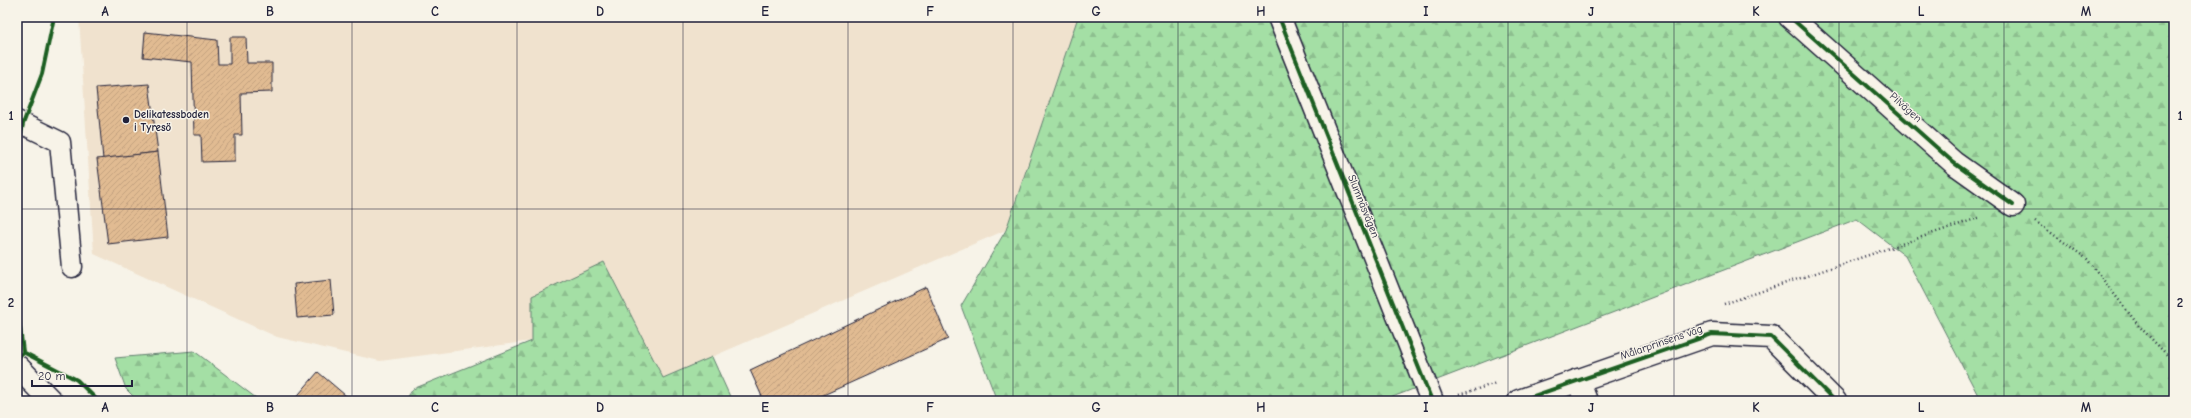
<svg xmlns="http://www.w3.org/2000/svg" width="2191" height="418" viewBox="0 0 2191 418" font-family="'Comic Neue',sans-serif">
<defs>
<pattern id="forest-firs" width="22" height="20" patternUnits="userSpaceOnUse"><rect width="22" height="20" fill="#a4dfa5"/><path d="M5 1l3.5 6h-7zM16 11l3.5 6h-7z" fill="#8dbf8f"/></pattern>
<pattern id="building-hatch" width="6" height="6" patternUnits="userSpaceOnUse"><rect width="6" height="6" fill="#e1bb92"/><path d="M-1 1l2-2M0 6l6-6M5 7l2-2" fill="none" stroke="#c1a07f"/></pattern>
</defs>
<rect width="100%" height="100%" fill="#f7f3e8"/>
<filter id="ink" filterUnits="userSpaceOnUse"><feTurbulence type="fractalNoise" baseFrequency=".025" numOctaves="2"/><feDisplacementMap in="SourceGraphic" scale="8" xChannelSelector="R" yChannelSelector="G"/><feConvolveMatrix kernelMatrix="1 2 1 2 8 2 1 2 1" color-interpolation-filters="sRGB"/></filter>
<g filter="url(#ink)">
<polygon fill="#f0e2ce" points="79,17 1078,17 1006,230 663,378 604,262 532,341 380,361 277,337 94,254"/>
<g fill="url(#forest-firs)" stroke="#638070">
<polygon points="1078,17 2174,17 2174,401 1981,401 1905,256 1857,219 1382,401 997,401 961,306 1006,230"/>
<polygon points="604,262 663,378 712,357 732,401 405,401 413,389 532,341 532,296"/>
<polygon points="194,351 260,401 138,401 126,389 115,358"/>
</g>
<g fill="url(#building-hatch)" stroke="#22223b">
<polygon points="145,32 217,40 218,64 230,64 230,37 246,37 247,63 272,63 272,92 241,93 242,135 235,135 235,161 202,162 201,135 194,135 192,62 143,57"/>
<polygon points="149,84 158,152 103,159 96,88"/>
<polygon points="158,152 168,237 108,244 97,159"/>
<polygon points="331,280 334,315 297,318 294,284"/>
<polygon points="926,287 948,339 810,401 764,401 750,370"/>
<polygon points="318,372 352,401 293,401"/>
</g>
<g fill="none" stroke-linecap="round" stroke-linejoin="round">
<g stroke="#22223b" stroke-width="23">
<polyline id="service" points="17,121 60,142 72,267"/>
</g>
<g stroke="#22223b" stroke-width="25">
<g id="minor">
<polyline points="1279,17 1432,401"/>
<polyline points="1790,17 1954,163 2013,205"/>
<polyline points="1578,380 1586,401"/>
<polyline points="1519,401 1712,334 1771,337 1835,401"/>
</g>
</g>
<g stroke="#22223b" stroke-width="25">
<polyline id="secondary" points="17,366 51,401"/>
</g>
<g stroke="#22223b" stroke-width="2.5" stroke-dasharray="1 3" stroke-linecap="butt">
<polyline points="2035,221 2087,259 2139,326 2174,362"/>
<polyline points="1724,304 1981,217"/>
<polyline points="1459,395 1496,383"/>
</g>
<use href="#service" stroke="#f7f3e8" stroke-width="20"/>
<use href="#minor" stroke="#f7f3e8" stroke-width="22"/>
<use href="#secondary" stroke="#f7f3e8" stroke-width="22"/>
<g stroke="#f7f3e8" stroke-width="6">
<g id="cycleway">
<polyline points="1279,17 1432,401"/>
<polyline points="1790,17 1954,163 2013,205"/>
<polyline points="17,153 23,124 42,74 54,17"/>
<polyline points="17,303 23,352 17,359"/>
<polyline points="23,352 77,380 98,401"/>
<polyline points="1519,401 1712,334 1771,337 1835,401"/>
</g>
</g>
<use href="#cycleway" stroke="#1b5e20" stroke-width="4"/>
</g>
</g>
<path fill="none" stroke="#22223b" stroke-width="1" stroke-opacity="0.55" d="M187 17V401M352 17V401M517 17V401M683 17V401M848 17V401M1013 17V401M1178 17V401M1343 17V401M1508 17V401M1674 17V401M1839 17V401M2004 17V401M17 209H2174"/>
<circle fill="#22223b" stroke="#f7f3e8" stroke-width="1.5" cx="126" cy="120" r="4"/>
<g text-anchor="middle" stroke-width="3" stroke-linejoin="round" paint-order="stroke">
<g font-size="11" fill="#22223b" stroke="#f7f3e8">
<text transform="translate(1906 107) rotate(42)" y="4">Pilvägen</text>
<text transform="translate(1364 206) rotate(68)" y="4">Slumnäsvägen</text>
<text transform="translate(1661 342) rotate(-19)" y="4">Målarprinsens väg</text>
</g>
<g font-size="11" font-weight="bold" fill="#22223b" stroke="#f7f3e8" text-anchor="start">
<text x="134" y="118">Delikatessboden<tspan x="134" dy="13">i Tyresö</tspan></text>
</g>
</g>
<rect width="2191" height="418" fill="none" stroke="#f7f3e8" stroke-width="44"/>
<path d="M32 380v6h100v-6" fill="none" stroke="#22223b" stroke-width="2"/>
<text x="38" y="380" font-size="12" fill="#22223b" stroke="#f7f3e8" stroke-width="3" paint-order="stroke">20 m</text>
<rect x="22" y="22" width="2147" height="374" fill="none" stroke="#22223b" stroke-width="1.5"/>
<g font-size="13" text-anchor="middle" font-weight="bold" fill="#22223b">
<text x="105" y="16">A</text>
<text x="270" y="16">B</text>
<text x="435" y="16">C</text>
<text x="600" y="16">D</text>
<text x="765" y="16">E</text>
<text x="930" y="16">F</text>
<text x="1096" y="16">G</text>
<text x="1261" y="16">H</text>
<text x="1426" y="16">I</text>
<text x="1591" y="16">J</text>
<text x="1756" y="16">K</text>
<text x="1921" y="16">L</text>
<text x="2086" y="16">M</text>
<text x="11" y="120">1</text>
<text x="2180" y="120">1</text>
<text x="11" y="307">2</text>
<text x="2180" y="307">2</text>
<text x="105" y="412">A</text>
<text x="270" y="412">B</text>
<text x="435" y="412">C</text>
<text x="600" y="412">D</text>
<text x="765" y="412">E</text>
<text x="930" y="412">F</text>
<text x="1096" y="412">G</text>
<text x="1261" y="412">H</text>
<text x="1426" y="412">I</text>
<text x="1591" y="412">J</text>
<text x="1756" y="412">K</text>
<text x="1921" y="412">L</text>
<text x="2086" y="412">M</text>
</g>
</svg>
